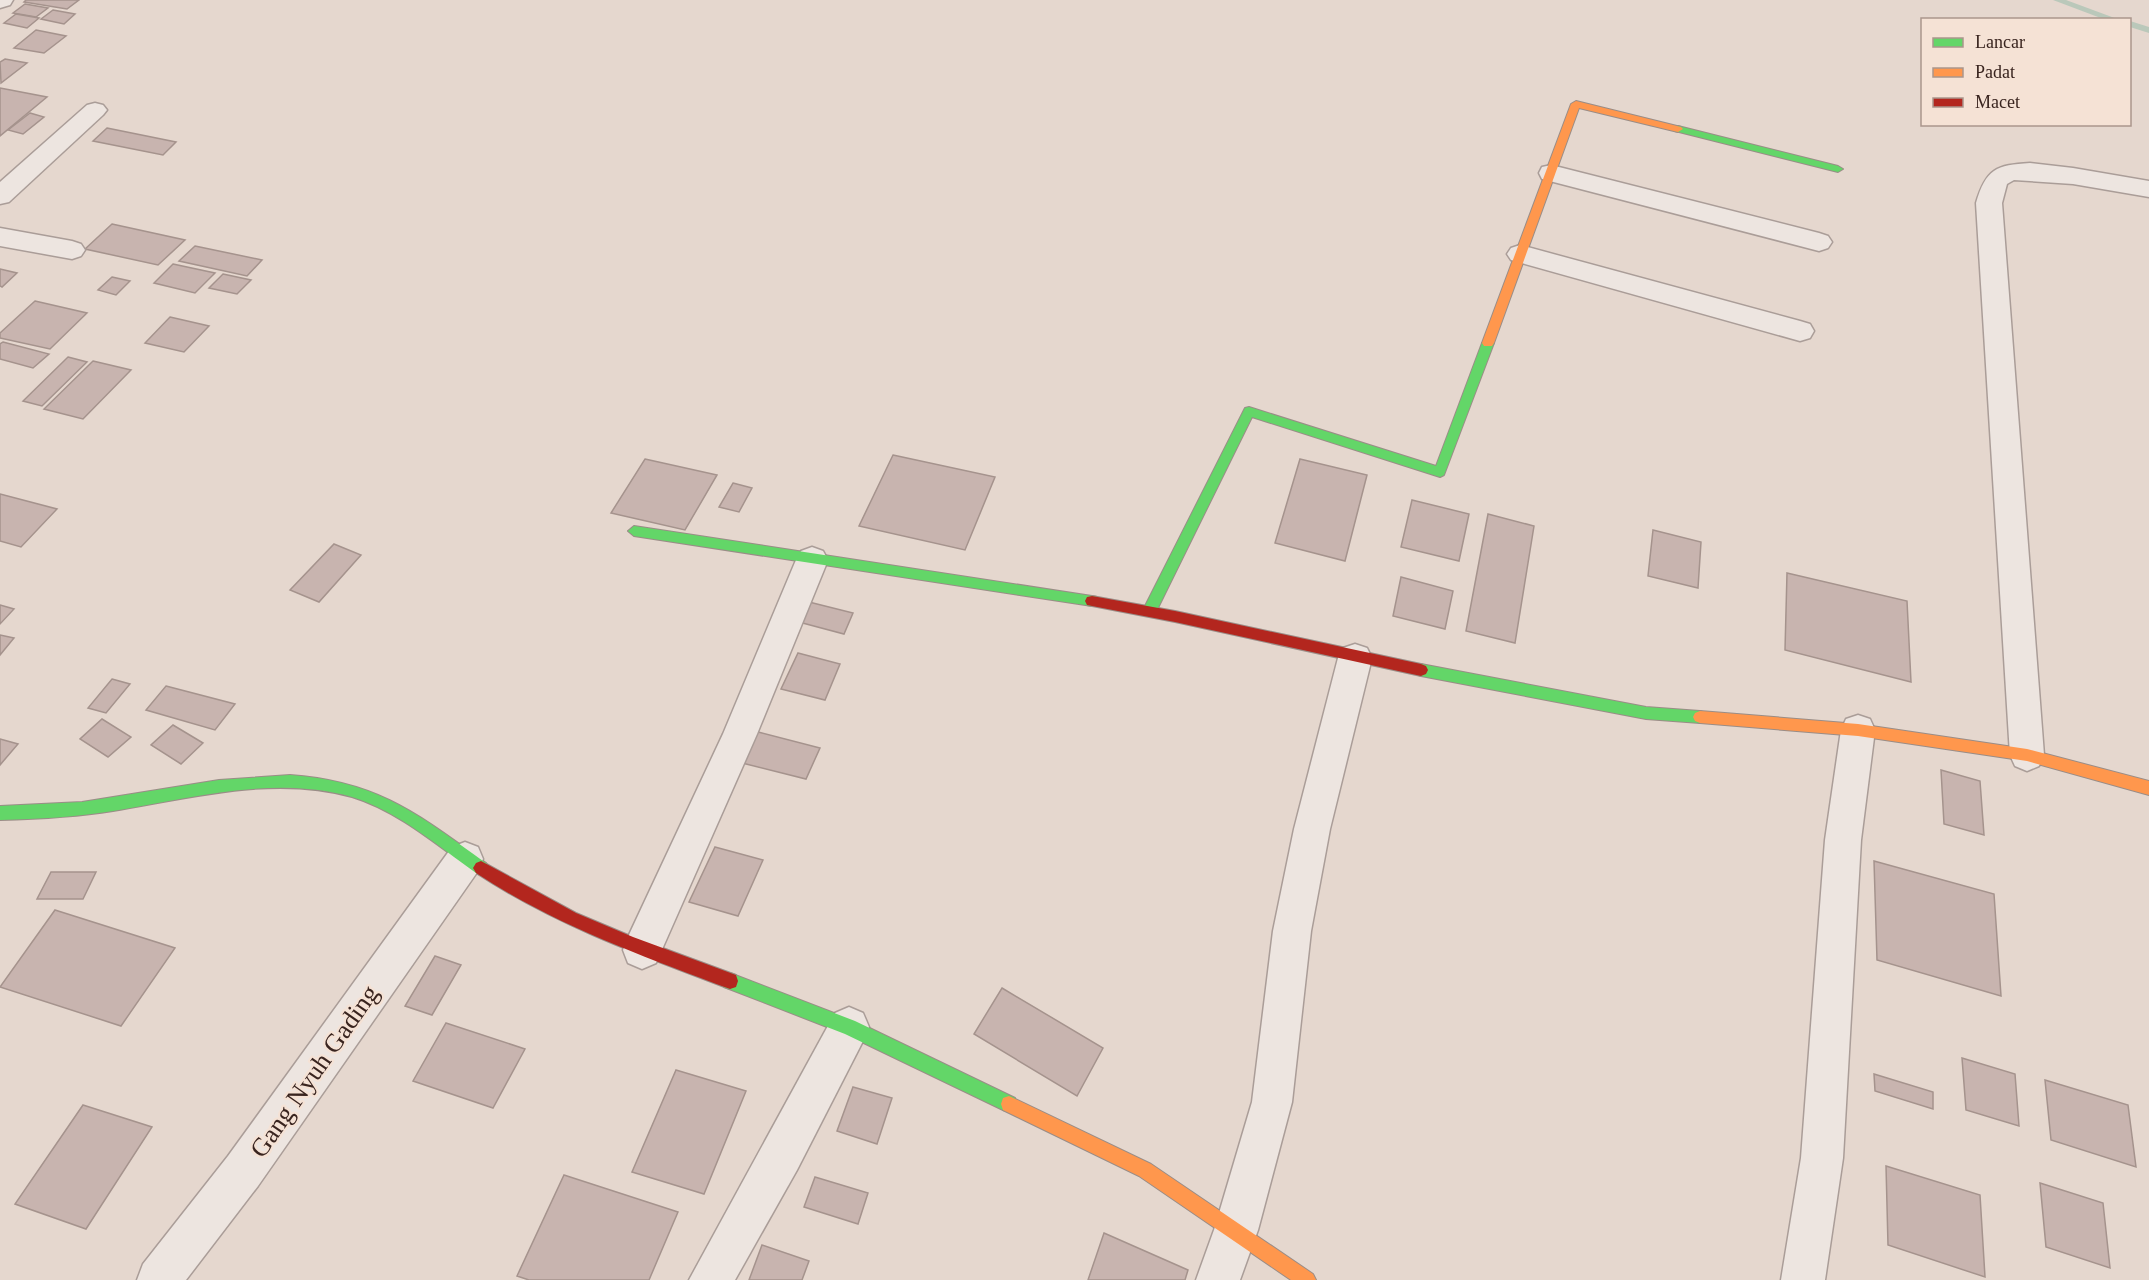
<svg xmlns="http://www.w3.org/2000/svg" width="2149" height="1280" viewBox="0 0 2149 1280" font-family="Georgia,serif">
<rect width="100%" height="100%" fill="#e5d7ce"/>
<g fill="none" stroke-linecap="round" stroke-linejoin="round">
<g fill="#bac8ba" fill-rule="evenodd">
<polygon points="2053,0 2066,0 2120,20 2106,20"/>
<polygon points="2130,21 2149,27 2149,33 2130,27"/>
</g>
</g>
<g fill="#c8b4af" stroke="#a5938d" stroke-width="1.5">
<polygon points="26,0 79,0 67,9 24,2"/>
<polygon points="25,4 48,8 36,17 13,13"/>
<polygon points="53,10 75,14 64,24 41,19"/>
<polygon points="16,14 39,18 27,28 4,23"/>
<polygon points="36,30 66,36 44,53 14,48"/>
<polygon points="5,59 27,63 1,83 0,62"/>
<polygon points="0,88 47,97 0,136"/>
<polygon points="30,113 44,117 23,134 8,130"/>
<polygon points="107,128 176,142 163,155 93,141"/>
<polygon points="112,224 185,240 158,265 85,249"/>
<polygon points="195,246 262,260 247,276 179,261"/>
<polygon points="173,264 215,273 195,293 154,283"/>
<polygon points="0,269 17,273 2,287 0,286"/>
<polygon points="223,274 251,280 237,294 209,288"/>
<polygon points="112,277 130,281 116,295 98,290"/>
<polygon points="35,301 87,313 50,349 0,338 0,333"/>
<polygon points="170,317 209,326 184,352 145,343"/>
<polygon points="3,342 49,354 33,368 0,359 0,344"/>
<polygon points="68,357 87,362 42,406 23,401"/>
<polygon points="93,361 131,370 83,419 44,409"/>
<polygon points="893,455 995,477 965,550 859,526"/>
<polygon points="645,459 717,475 685,530 611,513"/>
<polygon points="1300,459 1367,475 1345,561 1275,543"/>
<polygon points="733,483 752,488 739,512 719,507"/>
<polygon points="0,494 57,509 21,547 0,541"/>
<polygon points="1412,500 1469,514 1459,561 1401,547"/>
<polygon points="1488,514 1534,526 1515,643 1466,631"/>
<polygon points="1653,530 1701,542 1698,588 1648,576"/>
<polygon points="334,544 361,555 319,602 290,590"/>
<polygon points="1787,573 1907,601 1911,682 1785,650"/>
<polygon points="1401,577 1453,591 1445,629 1393,616"/>
<polygon points="805,601 853,613 844,634 795,621"/>
<polygon points="0,605 14,609 0,624"/>
<polygon points="0,635 14,638 0,655"/>
<polygon points="798,653 840,664 825,700 781,689"/>
<polygon points="112,679 130,684 106,713 88,708"/>
<polygon points="166,686 235,704 215,730 146,710"/>
<polygon points="102,719 131,737 108,757 80,739"/>
<polygon points="173,725 203,743 181,764 151,745"/>
<polygon points="758,732 820,748 806,779 742,763"/>
<polygon points="0,739 18,744 0,765"/>
<polygon points="1941,770 1980,781 1984,835 1944,824"/>
<polygon points="715,847 763,860 738,916 689,902"/>
<polygon points="1874,861 1994,894 2001,996 1877,960"/>
<polygon points="51,872 96,872 83,899 37,899"/>
<polygon points="55,910 175,948 121,1026 0,987"/>
<polygon points="435,956 461,965 432,1015 405,1006"/>
<polygon points="1002,988 1103,1048 1077,1096 974,1034"/>
<polygon points="446,1023 525,1049 493,1108 413,1081"/>
<polygon points="1962,1058 2015,1074 2019,1126 1966,1110"/>
<polygon points="676,1070 746,1091 704,1194 632,1172"/>
<polygon points="1874,1074 1933,1092 1933,1109 1875,1091"/>
<polygon points="2045,1080 2128,1105 2136,1167 2051,1140"/>
<polygon points="853,1087 892,1098 877,1144 837,1131"/>
<polygon points="83,1105 152,1127 86,1229 15,1204"/>
<polygon points="1886,1166 1980,1195 1985,1277 1888,1245"/>
<polygon points="564,1175 678,1212 649,1280 529,1280 517,1276"/>
<polygon points="815,1177 868,1193 858,1224 804,1207"/>
<polygon points="2040,1183 2103,1203 2110,1268 2046,1247"/>
<polygon points="1104,1233 1188,1270 1185,1280 1088,1280"/>
<polygon points="762,1245 809,1261 802,1280 749,1280"/>
</g>
<g fill="none" stroke-linecap="round" stroke-linejoin="round">
<g stroke="#aa9d98" stroke-width="3">
<g id="street">
<polygon points="0,0 13,0 10,5 0,8"/>
<polygon points="95,103 103,105 107,110 103,115 9,202 0,204 0,182 87,105"/>
<path d="M2030 163 2073 168 2149 181V197L2073 184 2014 180 2007 184 2002 203 2044 755 2039 766 2027 771 2015 766 2010 755 1976 203C1986 169 1996 165 2030 163Z"/>
<polygon points="1551,165 1819,233 1828,236 1832,242 1828,248 1819,251 1542,179 1539,173 1542,167"/>
<polygon points="0,228 72,241 81,244 85,250 81,256 72,259 0,246"/>
<polygon points="1520,245 1800,321 1810,324 1814,331 1810,338 1800,341 1511,260 1507,254 1511,248"/>
<polygon points="812,547 823,551 828,560 757,734 656,963 642,969 628,963 623,950 628,937 723,734 796,560 801,551"/>
<polygon points="1355,644 1367,648 1372,658 1330,829 1311,931 1292,1102 1258,1230 1240,1280 1196,1280 1214,1230 1252,1102 1273,931 1294,829 1338,658 1343,648"/>
<polygon points="1858,715 1870,719 1875,730 1861,840 1843,1158 1825,1280 1781,1280 1801,1158 1825,840 1841,730 1846,719"/>
<polygon points="465,842 478,847 483,859 478,871 258,1186 186,1280 137,1280 143,1264 228,1156 452,847"/>
<polygon points="849,1007 863,1013 869,1027 863,1041 797,1170 735,1280 689,1280 835,1013"/>
</g>
</g>
<g stroke="#9a8d87" stroke-width="2">
<g id="fast">
<polygon points="1678,126 1838,166 1843,169 1838,172 1675,131 1673,129"/>
<polygon points="1488,339 1494,343 1444,475 1440,477 1252,417 1155,614 1145,614 1143,610 1245,408 1249,407 1436,466 1482,343"/>
<polygon points="634,526 1092,596 1097,597 1099,601 1097,605 1092,606 634,536 628,531"/>
<polygon points="1421,664 1646,707 1700,711 1705,713 1707,717 1705,721 1700,723 1646,719 1421,676 1416,674 1414,670 1416,666"/>
<path d="M290 775C377 781 418 814 486 863L489 868 486 873 481 875 476 873C438 846 398 811 352 797 274 775 191 798 113 811 76 817 38 819 0 820V806L82 802 219 780Z"/>
<polygon points="730,973 855,1021 1015,1098 1017,1104 1015,1110 1009,1112 1003,1110 845,1034 724,987 722,981 724,975"/>
</g>
</g>
<g stroke="#9a8d87" stroke-width="2">
<g id="slow">
<polygon points="1576,101 1681,127 1683,129 1678,132 1579,108 1494,343 1492,346 1484,346 1482,343 1571,104"/>
<polygon points="1700,711 1858,724 2027,749 2149,781 2149,795 2027,761 1858,736 1700,723 1695,721 1693,717 1695,713"/>
<polygon points="1009,1096 1151,1164 1313,1274 1316,1280 1291,1280 1139,1176 1003,1110 1001,1104 1003,1098"/>
</g>
</g>
<g stroke="#9a8d87" stroke-width="2">
<g id="jam">
<polygon points="1092,596 1175,611 1421,664 1426,666 1428,670 1426,674 1421,676 1175,622 1092,606 1087,605 1085,601 1087,597"/>
<path d="M481 861 576 913 633 937 736 975 738 981 736 987 730 989C642 956 555 925 476 873L473 868 476 863Z"/>
</g>
</g>
<use href="#street" fill="#ede5e0" fill-rule="evenodd"/>
<use href="#fast" fill="#63d668" fill-rule="evenodd"/>
<use href="#slow" fill="#ff974d" fill-rule="evenodd"/>
<use href="#jam" fill="#b3261e" fill-rule="evenodd"/>
</g>
<g text-anchor="middle" stroke-width="4.5" stroke-linejoin="round" paint-order="stroke">
<g font-size="26" fill="#39241f" stroke="#f5e2d5">
<text transform="translate(314 1071) rotate(-55)" y="9">Gang Nyuh Gading</text>
</g>
</g>
<rect x="1921" y="18" width="210" height="108" fill="#f5e2d5" stroke="#aa968c" stroke-width="1.5"/>
<rect x="1933" y="38" width="30" height="9" fill="#63d668" stroke="#aa968c" stroke-width="1.5"/>
<text x="1975" y="48" font-size="18" fill="#39241f">Lancar</text>
<rect x="1933" y="68" width="30" height="9" fill="#ff974d" stroke="#aa968c" stroke-width="1.5"/>
<text x="1975" y="78" font-size="18" fill="#39241f">Padat</text>
<rect x="1933" y="98" width="30" height="9" fill="#b3261e" stroke="#aa968c" stroke-width="1.5"/>
<text x="1975" y="108" font-size="18" fill="#39241f">Macet</text>
</svg>
